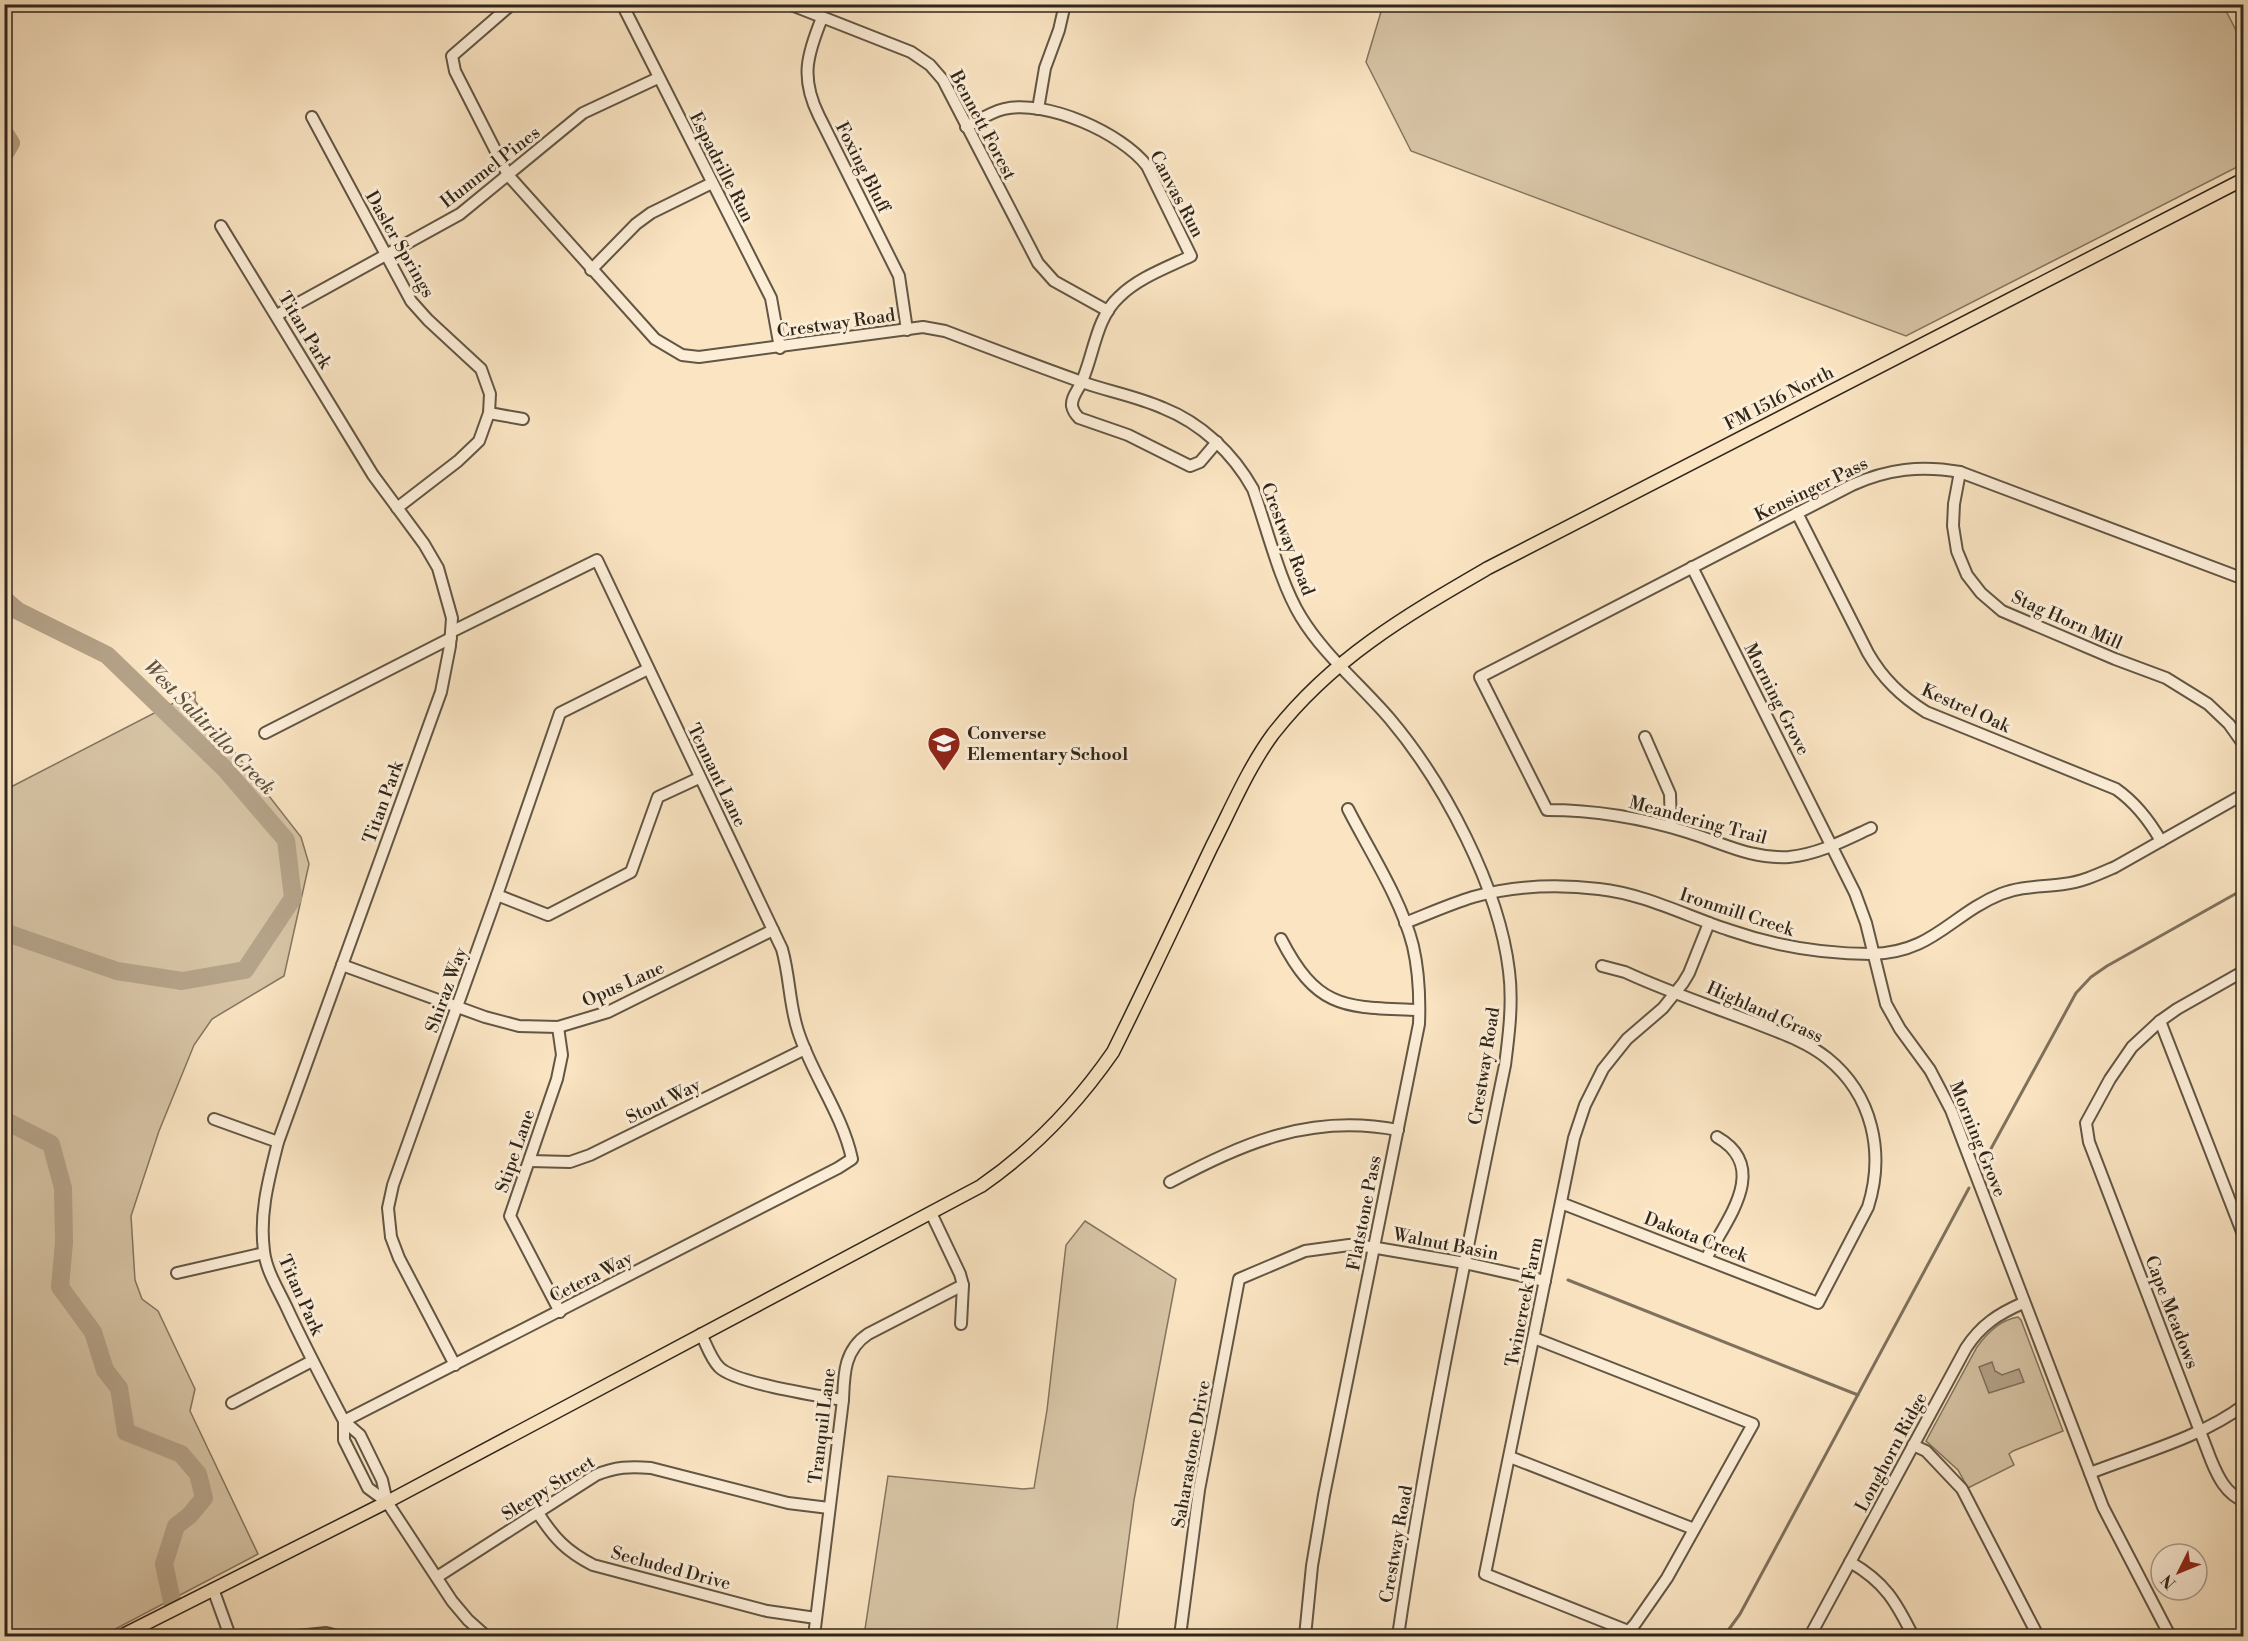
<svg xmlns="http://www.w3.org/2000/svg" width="2248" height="1641" viewBox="0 0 2248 1641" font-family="'Libre Bodoni',serif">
<rect width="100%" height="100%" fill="#fae4c2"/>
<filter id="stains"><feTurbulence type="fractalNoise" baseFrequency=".00333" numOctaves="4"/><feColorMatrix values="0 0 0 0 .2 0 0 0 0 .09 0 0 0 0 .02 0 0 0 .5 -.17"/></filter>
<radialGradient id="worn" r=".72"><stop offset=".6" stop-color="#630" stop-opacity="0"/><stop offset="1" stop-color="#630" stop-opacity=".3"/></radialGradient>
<g fill="#d7c4a5" stroke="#837560" stroke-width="1.5">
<polygon points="1383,5 2223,5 2243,44 2243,164 1906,336 1411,151 1366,62"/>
<polygon points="195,692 195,701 301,837 309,864 284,976 212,1019 194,1045 159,1131 131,1216 135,1280 142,1299 158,1311 195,1389 190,1411 258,1554 102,1636 5,1636 5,790"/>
<polygon points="1085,1221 1176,1279 1134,1500 1116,1636 864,1636 888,1476 1023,1489 1034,1488 1047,1410 1066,1245"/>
<path d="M2018 1317 2021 1320 2063 1431 2013 1451 2009 1454 2014 1465 1968 1488 1958 1470 1926 1441 1977 1347C1987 1333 2000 1320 2018 1317Z"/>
</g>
<polygon fill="#b5a389" stroke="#7f715d" stroke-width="1.5" points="1992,1362 1995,1371 2002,1375 2019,1369 2024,1382 1989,1393 1979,1367"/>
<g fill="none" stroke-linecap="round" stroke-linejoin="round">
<g stroke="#7f715d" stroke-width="3">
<polyline points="1981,1167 2076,993 2091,977 2107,966 2244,889"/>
<polyline points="1568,1280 1858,1395"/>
<polyline points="160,1631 160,1636"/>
<polyline points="1724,1636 1740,1614 1969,1188"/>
</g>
<g stroke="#b5a389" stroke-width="18">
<polyline points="4,132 11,143 4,155"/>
<polyline points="4,599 18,611 107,655 225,769 286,840 293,898 245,970 182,981 117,971 4,932"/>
<polyline points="4,1120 51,1144 63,1188 64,1243 60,1287 93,1332 105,1370 119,1388 126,1432 181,1454 198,1474 204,1498 190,1515 176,1526 164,1564 172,1601"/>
</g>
<g stroke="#625644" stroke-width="14">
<g id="minor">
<path d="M512 4 452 56 455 71 508 175 655 339 682 355 699 357 923 327 945 331C990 348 1034 365 1079 381 1106 391 1136 396 1163 408 1201 423 1233 453 1253 489 1267 528 1280 583 1301 617 1324 655 1361 685 1390 719 1444 783 1499 887 1509 971 1513 1002 1509 1034 1505 1065 1466 1255 1426 1445 1398 1636"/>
<polyline points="622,4 771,298 780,348"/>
<polyline points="789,4 911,52 930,65 943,80 1038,263 1054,281 1108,311"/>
<path d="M822 18C807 55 800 78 819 116L899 276 907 330"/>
<polyline points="1038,109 1045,68 1059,30 1065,4"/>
<polyline points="312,117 411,301 428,320 481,369 490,394 489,413 479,441 458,461 397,508"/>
<path d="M966 127C979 120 991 112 1004 109 1046 99 1122 133 1147 166L1191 256C1166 268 1138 278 1119 297 1096 318 1094 354 1082 381 1079 389 1071 397 1072 406 1073 411 1076 415 1079 418L1128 435 1190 466 1200 462 1217 442"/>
<path d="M221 226 373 475 424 544 438 568 452 618 450 646 441 692 278 1142C269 1178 259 1213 264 1251 266 1270 278 1289 286 1306 304 1345 324 1383 344 1421L838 1168 852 1159C842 1113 812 1075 798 1031 789 1004 790 977 782 949L597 560 451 632"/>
<polyline points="591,270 636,224 651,213 712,183"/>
<polyline points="277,315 460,214 583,113 658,78"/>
<polyline points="489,413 523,419"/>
<polyline points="1960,472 1954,504 1953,526 1957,551 1967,575 1981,593 2002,611 2115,659 2166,678 2208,704 2229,724 2244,745"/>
<path d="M1797 513 1868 653C1883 679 1901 696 1926 712L2116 789C2136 803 2149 820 2161 841"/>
<polyline points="1692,567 1855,893 1866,923 1886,1004 1900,1029 1930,1070 1951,1110 2103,1507 2170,1636"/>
<polyline points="265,733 451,638"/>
<polyline points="1645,737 1670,794 1671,827"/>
<path d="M1871 828C1845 840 1819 854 1789 857 1750 859 1723 843 1687 832 1642 818 1595 810 1547 810L1480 677 1852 485C1888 469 1921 465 1960 472L2244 579"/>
<polyline points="497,895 548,915 631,872 658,797 699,778"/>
<path d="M1405 923C1428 914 1450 904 1473 897 1513 886 1558 884 1599 889 1645 894 1686 916 1729 930 1775 946 1822 954 1871 954 1933 953 1951 914 2001 894 2021 886 2043 887 2064 884 2082 882 2099 874 2115 867L2244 794"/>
<path d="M1281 939C1318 1011 1346 1007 1419 1010"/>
<polyline points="342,965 485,1017 519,1026 558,1027 608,1012 773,930"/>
<path d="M2244 971 2177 1009 2160 1021 2132 1047 2110 1079 2086 1123 2089 1142 2211 1460C2218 1477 2226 1494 2244 1501"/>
<polyline points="2160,1021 2244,1237"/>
<polyline points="558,1027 562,1055 557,1079 510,1216 560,1312"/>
<polyline points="214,1119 278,1142"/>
<polyline points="530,1161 570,1162 590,1155 805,1049"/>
<path d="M1170 1182C1244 1143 1311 1113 1398 1130"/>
<path d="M1561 1203 1818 1303 1868 1207C1885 1153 1873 1095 1827 1058 1807 1042 1781 1033 1758 1024 1714 1007 1668 992 1625 972L1602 966"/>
<polyline points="931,1213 960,1274 963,1285 961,1324"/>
<path d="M1706 1259C1726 1220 1771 1168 1717 1137"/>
<polyline points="177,1273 264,1253"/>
<path d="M701 1334C706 1344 711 1359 719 1367 734 1383 819 1396 843 1400"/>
<polyline points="1534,1338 1753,1424 1667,1578 1635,1624 1625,1635"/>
<polyline points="455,1365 399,1258 391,1237 388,1208 393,1185 497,895 560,713 648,669"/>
<polyline points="232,1403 312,1361"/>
<polyline points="1913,1445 1926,1451 1962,1489 2038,1636"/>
<polyline points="1510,1457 1694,1529"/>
<path d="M2090 1473C2139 1454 2202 1437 2244 1405"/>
<polyline points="387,1502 368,1488 344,1440 344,1421 360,1435 382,1480 387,1502 452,1601 468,1620 486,1636"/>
<path d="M538 1513C554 1538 566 1551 593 1565L767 1611 816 1618"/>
<path d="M1850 1562C1885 1582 1896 1602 1913 1636"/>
<path d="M437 1577 596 1475C615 1467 630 1466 651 1468L788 1503 829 1508"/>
<polyline points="213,1589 230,1636"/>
<polyline points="1628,1631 1485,1574 1574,1138 1585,1105 1603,1069 1627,1039 1663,1008 1683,983 1689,973 1709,923"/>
<polyline points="298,1636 326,1633 338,1636"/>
<path d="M814 1636 843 1400C844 1374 844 1350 868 1334L963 1285"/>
<polyline points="1180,1636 1199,1490 1239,1279 1305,1251 1349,1245 1371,1247 1465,1263 1545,1281"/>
<path d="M1305 1636 1312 1566 1324 1495 1419 1024C1420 998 1419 972 1413 946 1401 899 1370 852 1348 809"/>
<path d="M1810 1636 1966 1348C1981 1325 1998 1314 2023 1303"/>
</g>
</g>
<g stroke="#2f261a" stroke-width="15">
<path id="major" d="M121 1636 387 1502 981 1186C1033 1150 1077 1104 1113 1052 1147 984 1179 915 1212 846 1231 809 1248 768 1273 734 1332 658 1407 615 1488 568L2244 179"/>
</g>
<use href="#minor" stroke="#fcedd7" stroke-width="10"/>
<use href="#major" stroke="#fae4c2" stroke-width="12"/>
</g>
<defs>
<g id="school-pin" transform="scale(1.725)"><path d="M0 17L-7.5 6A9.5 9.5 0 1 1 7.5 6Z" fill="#8f2418" stroke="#fcedd7"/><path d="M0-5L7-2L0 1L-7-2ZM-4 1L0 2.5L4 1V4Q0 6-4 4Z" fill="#fff"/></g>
</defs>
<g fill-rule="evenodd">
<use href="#school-pin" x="944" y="743"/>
</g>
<g text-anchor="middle" stroke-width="6" stroke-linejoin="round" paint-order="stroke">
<g font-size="18" fill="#2f261a" stroke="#fcedd7">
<text transform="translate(983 125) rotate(62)" y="6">Bennett Forest</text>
<text transform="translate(490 167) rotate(-38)" y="6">Hummel Pines</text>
<text transform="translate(722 167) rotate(63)" y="6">Espadrille Run</text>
<text transform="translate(863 167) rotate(63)" y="6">Foxing Bluff</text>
<text transform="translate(1177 194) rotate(62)" y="6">Canvas Run</text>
<text transform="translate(400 244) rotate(60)" y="6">Dasler Springs</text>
<text transform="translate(836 323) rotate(-8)" y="6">Crestway Road</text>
<text transform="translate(305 330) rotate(59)" y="6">Titan Park</text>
<text transform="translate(1779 398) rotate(-27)" y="6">FM 1516 North</text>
<text transform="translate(1811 489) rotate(-26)" y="6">Kensinger Pass</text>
<text transform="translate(1288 539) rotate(69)" y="6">Crestway Road</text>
<text transform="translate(2067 620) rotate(24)" y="6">Stag Horn Mill</text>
<text transform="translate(1777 699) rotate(63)" y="6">Morning Grove</text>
<text transform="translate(1966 708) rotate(24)" y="6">Kestrel Oak</text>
<text transform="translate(717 775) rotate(64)" y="6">Tennant Lane</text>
<text transform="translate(383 802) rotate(-70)" y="6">Titan Park</text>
<text transform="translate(1698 820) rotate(15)" y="6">Meandering Trail</text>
<text transform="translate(1737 912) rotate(18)" y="6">Ironmill Creek</text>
<text transform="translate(623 984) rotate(-24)" y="6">Opus Lane</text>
<text transform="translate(446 990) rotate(-70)" y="6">Shiraz Way</text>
<text transform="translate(1765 1012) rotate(24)" y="6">Highland Grass</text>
<text transform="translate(1484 1066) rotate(-81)" y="6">Crestway Road</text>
<text transform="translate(663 1101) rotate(-26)" y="6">Stout Way</text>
<text transform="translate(1978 1139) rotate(68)" y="6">Morning Grove</text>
<text transform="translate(515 1151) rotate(-71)" y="6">Stipe Lane</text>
<text transform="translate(1364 1213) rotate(-79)" y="6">Flatstone Pass</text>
<text transform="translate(1696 1237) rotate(21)" y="6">Dakota Creek</text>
<text transform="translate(1446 1244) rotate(11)" y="6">Walnut Basin</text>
<text transform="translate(591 1277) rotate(-27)" y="6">Cetera Way</text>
<text transform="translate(301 1295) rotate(66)" y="6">Titan Park</text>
<text transform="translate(1524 1302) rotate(-79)" y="6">Twincreek Farm</text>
<text transform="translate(2172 1312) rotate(69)" y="6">Cape Meadows</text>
<text transform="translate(822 1426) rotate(-83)" y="6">Tranquil Lane</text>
<text transform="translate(1891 1452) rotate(-62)" y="6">Longhorn Ridge</text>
<text transform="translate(1191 1454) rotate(-80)" y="6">Saharastone Drive</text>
<text transform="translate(548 1488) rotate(-32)" y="6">Sleepy Street</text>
<text transform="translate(1396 1544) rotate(-80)" y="6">Crestway Road</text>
<text transform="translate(671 1568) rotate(15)" y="6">Secluded Drive</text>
</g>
<g font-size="18" font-weight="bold" fill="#2f261a" stroke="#fcedd7" text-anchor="start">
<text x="967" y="739">Converse<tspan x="967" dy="21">Elementary School</tspan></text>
</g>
<g font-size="20" font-style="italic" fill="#5e5241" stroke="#fcedd7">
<text transform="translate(210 727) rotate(46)" y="7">West Salitrillo Creek</text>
</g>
</g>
<rect width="2248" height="1641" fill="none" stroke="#fae4c2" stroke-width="24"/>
<rect x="6" y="6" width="2236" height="1629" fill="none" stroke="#2f261a" stroke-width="3"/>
<rect x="12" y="12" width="2224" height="1617" fill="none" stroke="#2f261a" stroke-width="1.5"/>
<g transform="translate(2179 1572) rotate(227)"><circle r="28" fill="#fcedd7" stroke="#aa9d8b" stroke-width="1.5"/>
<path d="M0-4.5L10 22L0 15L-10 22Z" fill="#8f2418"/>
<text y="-9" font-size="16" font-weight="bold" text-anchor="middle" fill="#2f261a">N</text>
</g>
<rect width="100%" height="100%" filter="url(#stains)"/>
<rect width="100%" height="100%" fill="url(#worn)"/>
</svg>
